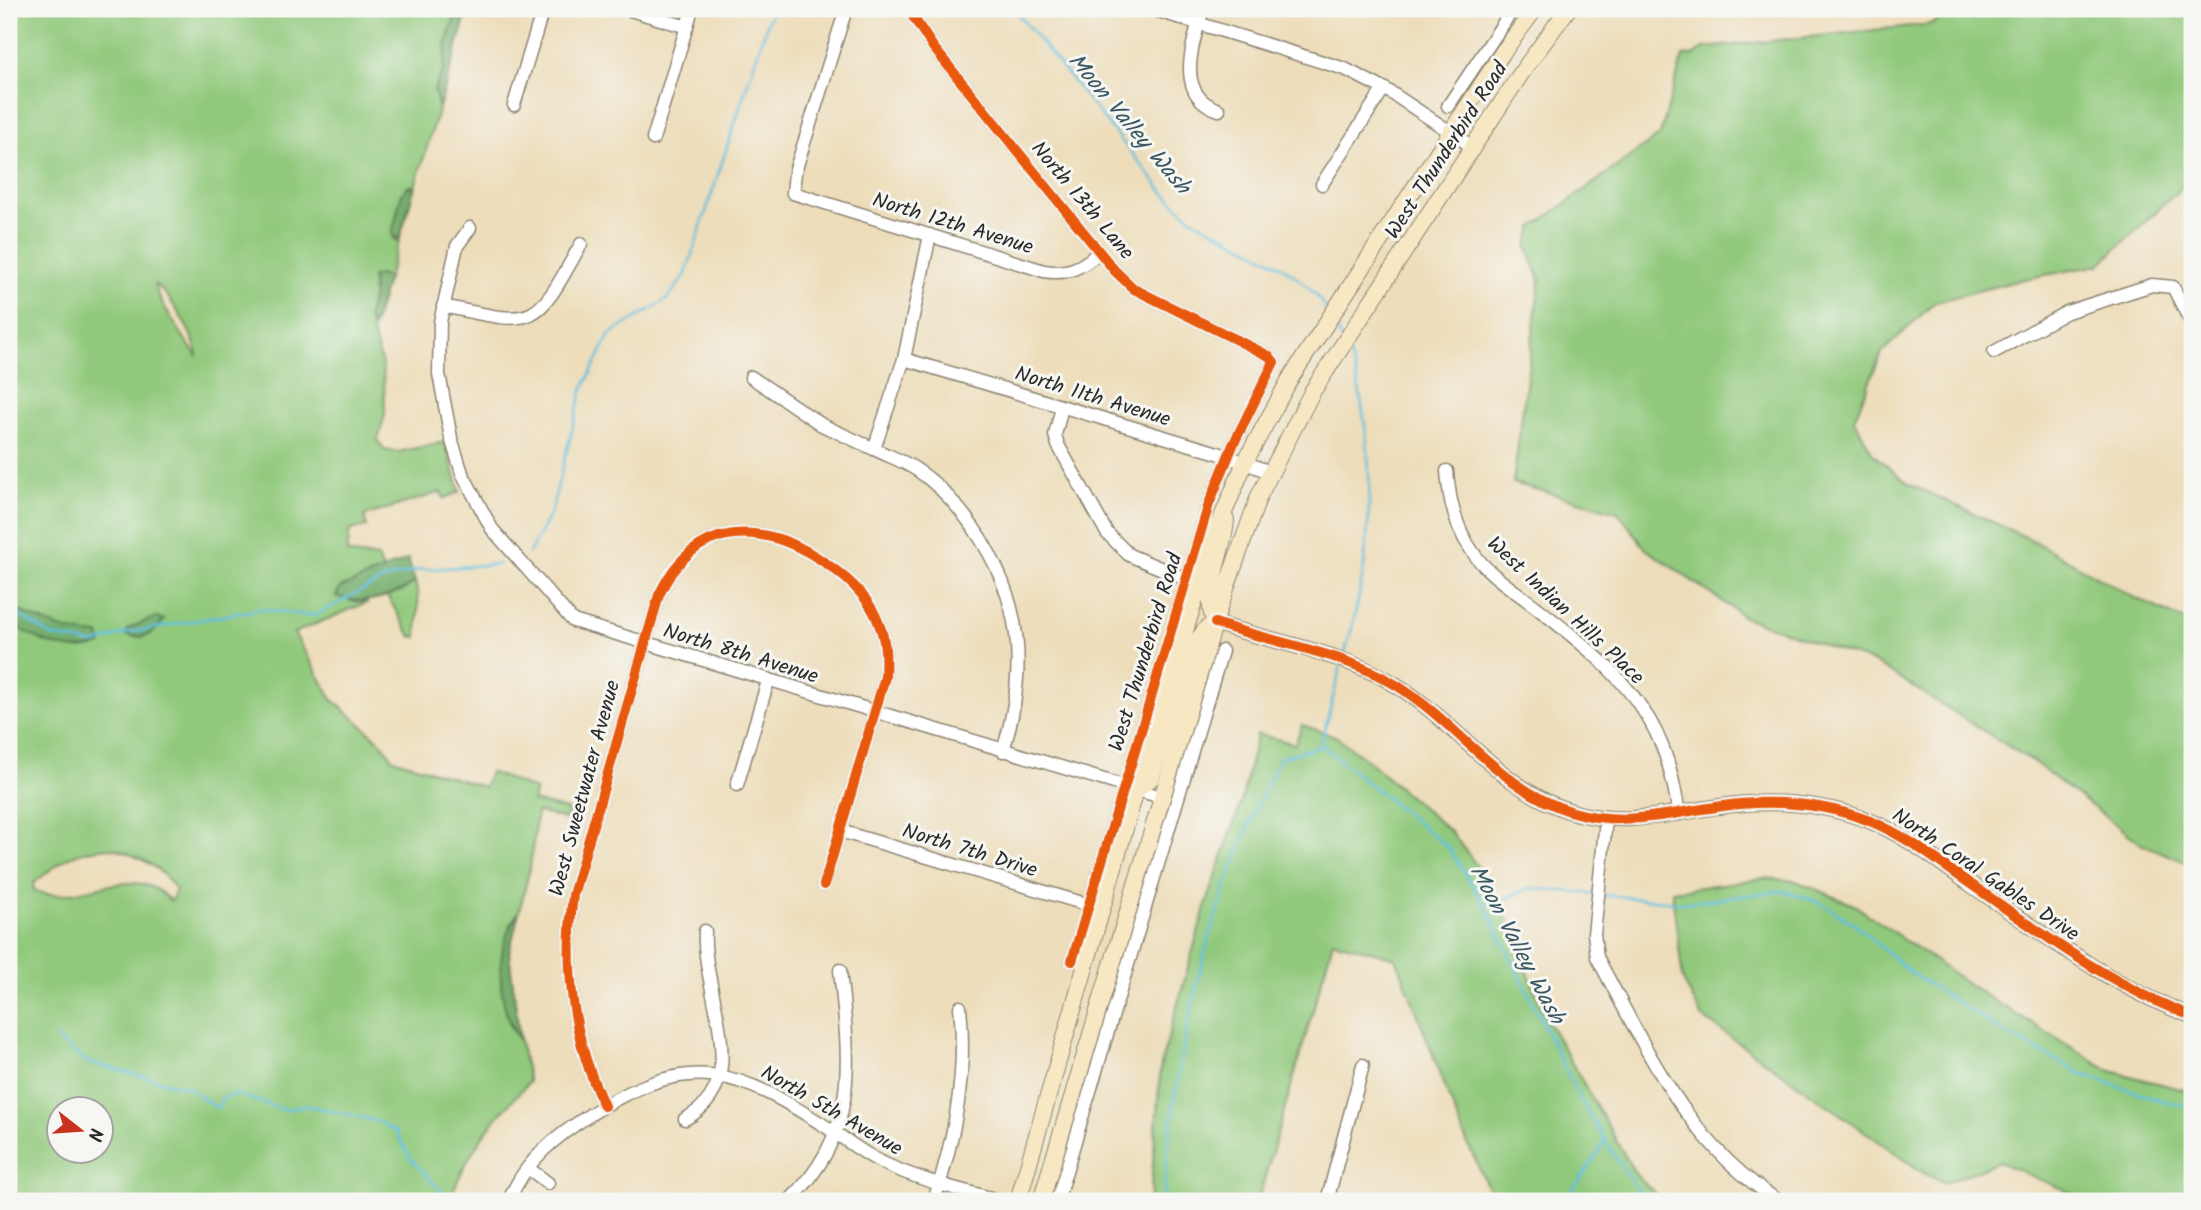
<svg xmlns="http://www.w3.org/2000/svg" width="2201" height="1210" viewBox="0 0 2201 1210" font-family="Kalam,sans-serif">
<rect width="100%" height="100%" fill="#f6f6f2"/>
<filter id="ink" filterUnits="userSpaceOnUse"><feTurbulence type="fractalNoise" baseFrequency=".0143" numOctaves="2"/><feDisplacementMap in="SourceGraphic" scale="14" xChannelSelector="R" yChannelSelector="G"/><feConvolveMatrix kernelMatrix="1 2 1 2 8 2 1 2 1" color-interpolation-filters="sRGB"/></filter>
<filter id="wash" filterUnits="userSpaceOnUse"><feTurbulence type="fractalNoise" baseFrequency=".00686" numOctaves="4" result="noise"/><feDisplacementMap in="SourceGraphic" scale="28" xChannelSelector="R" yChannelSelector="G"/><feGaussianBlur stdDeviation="1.57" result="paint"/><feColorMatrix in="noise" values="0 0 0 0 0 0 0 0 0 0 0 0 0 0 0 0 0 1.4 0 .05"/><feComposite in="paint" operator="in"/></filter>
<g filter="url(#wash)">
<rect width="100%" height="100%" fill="#edddba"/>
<g fill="#91c97c" stroke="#5e7a54" stroke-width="2" fill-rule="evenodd">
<path d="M9 9H458L447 40 444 69 434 90 439 108 415 186 407 187 401 197 393 239 399 241 388 278H372L373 295 368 318 382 364 384 383 385 414 378 440 384 450 398 452 445 442 460 492 444 498 441 492 364 516 367 527 350 530 347 553 378 558 382 568 378 574 352 583 350 601 368 602 294 633 332 699 382 743 393 759 484 787 490 772 536 790 533 801 570 811 566 819 537 812 530 868 519 912 510 924 501 976 510 1026 520 1041 529 1082C491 1122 469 1149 449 1201H9ZM155 284C170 295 197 339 197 356 188 344 155 296 155 284ZM113 848C141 857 160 866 176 890L171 901C167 898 163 894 159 891 120 866 71 908 34 890V883C63 859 75 849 113 848ZM60 1108H102V1150H60Z"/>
<polygon points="1958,9 2192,9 2192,178 2099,265 2024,279 1935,302 1882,352 1854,419 1873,454 1909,484 2030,539 2133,597 2192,624 2192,865 2140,843 2035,763 1875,663 1746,618 1646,549 1618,512 1513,483 1540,280 1527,246 1533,227 1660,135 1683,56 1694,55 1704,48 1931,24"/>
<path d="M415 582C421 601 417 617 417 637L411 636 386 594 402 591Z"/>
<polygon points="1302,725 1335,736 1367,760 1452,833 1480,870 1503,909 1546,1018 1636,1175 1663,1201 1494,1201 1463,1133 1396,958 1333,941 1258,1201 1150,1201 1161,1063 1205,908 1241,803 1257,734 1295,744"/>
<polygon points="1765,878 1796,881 1854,905 1983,994 2111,1071 2192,1092 2192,1201 2090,1201 1999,1162 1945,1183 1925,1174 1702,1017 1683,980 1672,891"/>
</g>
<g fill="#74ad6c" stroke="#506c4c" stroke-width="2">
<polygon points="458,9 468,9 439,108 434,90 444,69 447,40"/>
<polygon points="415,186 399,241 392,234 401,196 407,187"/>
<polygon points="379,275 388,278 373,327 368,317 373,295 372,277"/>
<path d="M408 559 415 582C392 598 363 606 336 596L340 588Z"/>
<path d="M9 606C39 620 66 634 99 635L102 644C70 657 35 640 9 621Z"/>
<path d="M155 617 164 620C153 635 145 640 126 635L128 629Z"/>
<path d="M519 912 509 953 520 1041C496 1005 493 947 519 912Z"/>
</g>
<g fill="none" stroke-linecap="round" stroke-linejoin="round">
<g stroke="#61bfdf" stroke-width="2.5">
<path d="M1014 9 1165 194C1174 202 1183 212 1193 219 1234 244 1304 267 1326 310"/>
<polyline points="1334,325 1340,338"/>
<polyline points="529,553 551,512 582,391 610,334 666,300 685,276 772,9"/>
<polyline points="9,609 52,636 94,644 127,633 260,609 314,616 382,580 418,570 499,564"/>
<path d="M1344 656C1368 578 1376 492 1363 412 1359 390 1357 370 1347 350"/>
<polyline points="1341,666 1321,745 1449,848 1486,907 1577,1093 1613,1154 1646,1201"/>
<polyline points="1602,895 1685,903 1782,891 1819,902 1855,924 1911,973 2002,1031 2079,1073 2153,1098 2192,1108"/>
<polyline points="1487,906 1530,888 1595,894"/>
<polyline points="55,1038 86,1062 189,1088 215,1107 220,1106 222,1098 236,1094 285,1110 305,1105 377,1121 396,1132 410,1158 442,1192 445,1201"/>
<path d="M1163 1201C1176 1044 1208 900 1280 758L1320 746"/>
<polyline points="1565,1201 1599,1152 1604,1139"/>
</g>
</g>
</g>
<g filter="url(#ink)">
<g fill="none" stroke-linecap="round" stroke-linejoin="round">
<g stroke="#8c8472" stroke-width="15">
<g id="minor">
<polyline points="627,9 687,27"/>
<path d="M846 9 795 172 793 193 1044 271C1067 275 1081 268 1098 253"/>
<polyline points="908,9 933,47 1115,271 1134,289 1269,356 1274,362 1233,445 1209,504 1072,961"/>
<polyline points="1152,9 1345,69 1390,92 1473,147"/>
<path d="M1203 9C1193 43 1173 95 1219 110"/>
<polyline points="514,105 543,9"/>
<polyline points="1448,106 1513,9"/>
<polyline points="653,139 692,9"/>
<polyline points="1322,184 1384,88"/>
<polyline points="470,228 457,246 440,322 439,374 451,438 462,473 492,529 573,621 1161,797"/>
<path d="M930 235 904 359 874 449C888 456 904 461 917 470 940 485 957 505 973 527 1023 600 1028 668 1003 751"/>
<path d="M443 306C537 326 534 329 581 244"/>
<polyline points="1994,352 2067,312 2152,285 2173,287 2192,324"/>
<polyline points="904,359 1221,454 1270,472"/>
<polyline points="751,377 822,425 874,449"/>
<polyline points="1062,407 1055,435 1058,445 1107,533 1129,555 1186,579"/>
<path d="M1447 471C1449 500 1455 527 1472 551 1487 574 1514 590 1536 607 1573 636 1617 670 1643 710 1665 742 1673 776 1679 814"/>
<polyline points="737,785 768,681"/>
<path d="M1606 820 1594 934 1597 957C1646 1048 1688 1145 1779 1201"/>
<polyline points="840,831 1089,905"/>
<path d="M604 1106C572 1037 564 969 573 895L659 595C695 518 764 520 827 564 849 579 870 598 879 624 886 641 886 658 885 677L824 885"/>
<path d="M685 1119C756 1082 701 992 705 931"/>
<polyline points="528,1168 548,1183"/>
<path d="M509 1201C524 1161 557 1136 591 1114 692 1050 738 1070 831 1130 848 1141 865 1155 885 1164 921 1181 963 1190 1001 1201"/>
<path d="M789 1201C861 1132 849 1059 840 970"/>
<path d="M934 1201C955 1137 967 1075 960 1007"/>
<polyline points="1057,1201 1222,651"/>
<polyline points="1327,1201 1363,1065"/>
</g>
</g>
<g stroke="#8c8472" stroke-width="17">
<path id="tertiary" d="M1215 623C1274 643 1343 652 1396 685 1458 723 1501 791 1573 812 1631 829 1683 809 1740 804 1784 800 1829 805 1870 821 1907 836 1939 862 1972 885 2043 934 2111 986 2192 1016"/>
</g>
<g stroke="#8c8472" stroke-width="18">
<g id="secondary">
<path d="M1139 788 1151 778 1195 644 1206 629 1215 623C1201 592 1224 552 1226 520"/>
<polyline points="1018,1201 1136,790 1215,534 1228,503 1245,462 1290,379 1503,52 1535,9"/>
<polyline points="1041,1201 1219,608 1259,496 1312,392 1524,69 1568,9"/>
</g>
</g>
<use href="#minor" stroke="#fff" stroke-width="12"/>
<use href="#tertiary" stroke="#fff" stroke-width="14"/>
<use href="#secondary" stroke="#f7e8c3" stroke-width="16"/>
<g stroke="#f6f6f2" stroke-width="15">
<g id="cycleway">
<polyline points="908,9 933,47 1115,271 1134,289 1269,356 1274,362 1233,445 1209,504 1072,961"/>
<path d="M1215 623C1274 643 1343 652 1396 685 1458 723 1501 791 1573 812 1631 829 1683 809 1740 804 1784 800 1829 805 1870 821 1907 836 1939 862 1972 885 2043 934 2111 986 2192 1016"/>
<path d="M604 1106C572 1037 564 969 573 895L659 595C695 518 764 520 827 564 849 579 870 598 879 624 886 641 886 658 885 677L824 885"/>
</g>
</g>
<use href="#cycleway" stroke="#e8590c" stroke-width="10"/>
</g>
</g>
<g text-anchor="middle" stroke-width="6" stroke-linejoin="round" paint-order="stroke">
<g font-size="21" fill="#2b2b2b" stroke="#f6f6f2">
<text transform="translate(1446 150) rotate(-57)" y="7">West Thunderbird Road</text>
<text transform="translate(1083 200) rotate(50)" y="7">North 13th Lane</text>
<text transform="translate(953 223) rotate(17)" y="7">North 12th Avenue</text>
<text transform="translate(1093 396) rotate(17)" y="7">North 11th Avenue</text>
<text transform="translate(1566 610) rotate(43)" y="7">West Indian Hills Place</text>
<text transform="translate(1145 652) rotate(-73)" y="7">West Thunderbird Road</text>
<text transform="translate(741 653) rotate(17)" y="7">North 8th Avenue</text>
<text transform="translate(584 788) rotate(-75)" y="7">West Sweetwater Avenue</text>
<text transform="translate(970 850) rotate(17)" y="7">North 7th Drive</text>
<text transform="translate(1986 874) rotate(34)" y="7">North Coral Gables Drive</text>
<text transform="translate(832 1110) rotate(30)" y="7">North 5th Avenue</text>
</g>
<g font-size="23" font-style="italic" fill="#3b5761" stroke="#f6f6f2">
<text transform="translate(1130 123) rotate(50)" y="8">Moon Valley Wash</text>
<text transform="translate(1518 944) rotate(62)" y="8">Moon Valley Wash</text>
</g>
</g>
<rect width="2201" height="1210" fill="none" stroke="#f6f6f2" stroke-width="35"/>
<g transform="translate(80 1130) rotate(107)"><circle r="33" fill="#f6f6f2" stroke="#a5a5a2" stroke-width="2"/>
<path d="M0-5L12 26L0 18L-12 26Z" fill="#c8321e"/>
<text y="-10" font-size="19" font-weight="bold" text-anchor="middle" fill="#2b2b2b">N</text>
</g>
</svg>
